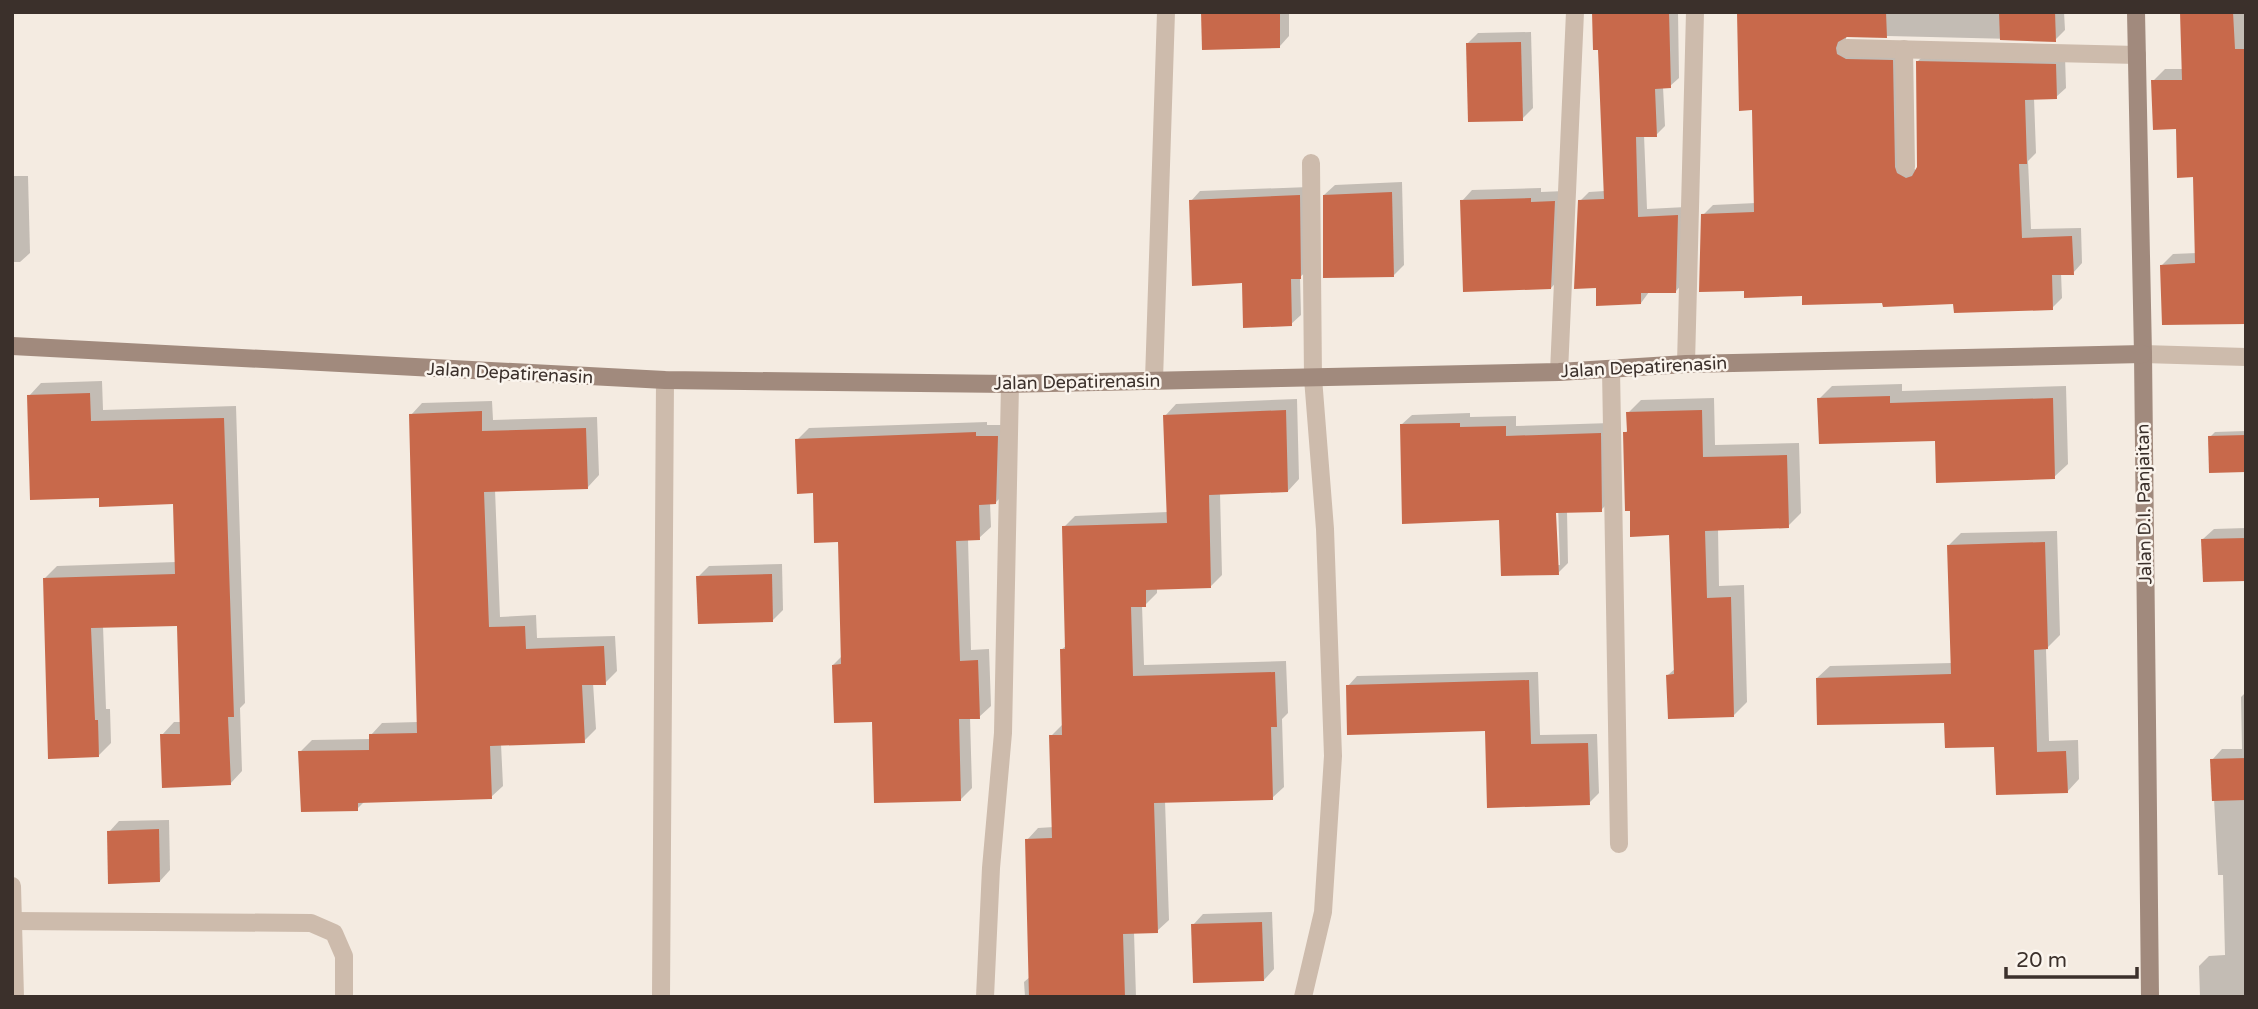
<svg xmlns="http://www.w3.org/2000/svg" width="2258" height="1009" viewBox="0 0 2258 1009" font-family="'Varela Round',sans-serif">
<rect width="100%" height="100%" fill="#f4ebe1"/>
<g fill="#0003" fill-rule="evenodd">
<polygon points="1202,12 1289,12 1289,36 1280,46"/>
<polygon points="1593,12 1678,12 1679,78 1670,86 1663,87 1665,126 1656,135 1644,135 1647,209 1686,207 1684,282 1676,291 1649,292 1641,303 1598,286 1580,201 1589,192 1605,191 1600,48"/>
<polygon points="1817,12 2064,12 2065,30 2055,40 1846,35 1846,43 1902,52 1906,164 1916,170 1918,169 1917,62 1927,52 2065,56 2066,88 2056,97 2034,98 2036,153 2028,161 2031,229 2081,228 2082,263 2073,273 2061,273 2062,298 2052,308 1955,302 1884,301 1745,289 1703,215 1713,205 1756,203"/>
<polygon points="2182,12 2245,12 2246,323 2162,265 2173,254 2197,253 2195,176 2178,127 2153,81 2165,69 2184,69"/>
<polygon points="1531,32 1533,108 1522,119 1467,44 1478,33"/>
<polygon points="12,176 28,176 30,253 20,262 12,262"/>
<polygon points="1402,182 1404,265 1394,275 1324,195 1335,185"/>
<polygon points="1309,187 1310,268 1300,277 1301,315 1291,324 1244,282 1191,201 1200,191"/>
<polygon points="1541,188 1541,192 1565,191 1561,277 1551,288 1462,201 1472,190"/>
<polygon points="102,381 103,410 236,406 245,703 240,708 242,771 230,784 162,735 174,722 181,722 178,624 103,626 106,709 110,709 111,743 99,755 45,578 57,566 177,562 175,502 100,496 29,396 41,383"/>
<polygon points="1902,384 1902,391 2066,386 2068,464 2054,477 1819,399 1832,386"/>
<polygon points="1714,398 1715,445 1799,443 1801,513 1788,526 1718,529 1719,586 1744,585 1747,702 1734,715 1668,675 1676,668 1670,534 1625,433 1628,430 1628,413 1641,400"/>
<polygon points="1297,399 1299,479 1288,491 1220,493 1222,575 1211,586 1157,588 1157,593 1145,605 1142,605 1144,665 1286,661 1288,713 1282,719 1284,787 1272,798 1165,801 1169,920 1157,931 1134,932 1136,997 1025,997 1024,982 1031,976 1027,840 1038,828 1054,827 1051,736 1062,725 1061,650 1067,645 1064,527 1075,516 1168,512 1165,416 1176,404"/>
<polygon points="492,401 493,420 597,417 599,475 588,487 495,490 500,617 536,615 537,638 615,636 617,671 605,683 593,683 596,729 584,741 501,744 503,786 491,797 365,801 357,809 300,752 312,740 371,739 371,735 382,723 418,722 411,415 422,403"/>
<path d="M1470 413V417L1516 416V426L1611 423 1612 499 1601 510 1567 511 1568 563 1558 573 1401 425 1412 415ZM1554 504H1558L1560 565H1556Z"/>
<polygon points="987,422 987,425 1008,425 1007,491 995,503 990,503 991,527 979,538 968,539 971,650 989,649 991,706 979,717 970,717 972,788 960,800 873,720 833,665 842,656 840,541 815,492 797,440 809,428"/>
<polygon points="2246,431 2246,470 2210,437 2215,432"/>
<polygon points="2246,528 2246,579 2203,539 2214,529"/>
<polygon points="2057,531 2060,635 2046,649 2049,741 2078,740 2079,779 2067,792 1996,745 1946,721 1817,678 1830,666 1952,663 1949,545 1961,533"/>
<polygon points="782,564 783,610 773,620 698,577 709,566"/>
<polygon points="1538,672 1540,735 1597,734 1599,793 1589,803 1486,729 1348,686 1357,676"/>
<polygon points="2246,692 2246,997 2200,997 2199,966 2209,956 2225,955 2223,875 2218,875 2212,760 2222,749 2242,749 2241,697"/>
<polygon points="169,820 170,870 160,881 109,832 119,821"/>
<polygon points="1272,912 1274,969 1264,980 1193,925 1203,914"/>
</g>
<g fill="#c8694b">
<polygon points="1201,12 1280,12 1280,48 1202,50"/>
<polygon points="1592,12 1669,12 1671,88 1655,89 1657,137 1636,137 1638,217 1678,215 1676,293 1641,293 1641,304 1596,306 1596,288 1574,289 1578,200 1604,199 1598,50 1593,50"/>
<polygon points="1737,12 1886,12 1887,38 1847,37 1838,42 1836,48 1837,54 1846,59 1893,60 1895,167 1897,173 1906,178 1912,176 1917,167 1916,61 2056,64 2057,99 2025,100 2027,164 2019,164 2022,238 2072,236 2074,275 2052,275 2053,310 1954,313 1953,304 1883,307 1882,303 1802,305 1802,296 1744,298 1744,291 1699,292 1701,214 1754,212 1752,110 1739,111"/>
<polygon points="1999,12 2055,12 2056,42 2000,40"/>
<polygon points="2180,12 2233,12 2235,49 2246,49 2246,324 2162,325 2160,265 2195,263 2193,177 2177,178 2176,129 2153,130 2151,80 2182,80"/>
<polygon points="1521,42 1523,121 1468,122 1466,43"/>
<polygon points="1392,192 1394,277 1323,278 1323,195"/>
<polygon points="1300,195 1301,279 1291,279 1292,326 1243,328 1242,283 1192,286 1189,200"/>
<polygon points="1531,198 1531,202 1555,201 1551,289 1463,292 1460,200"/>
<polygon points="90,393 91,421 224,418 234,717 228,717 231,785 162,788 160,734 180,734 177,626 91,628 95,720 98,720 99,757 48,759 43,578 175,574 173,504 99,507 99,498 30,500 27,395"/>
<polygon points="1890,396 1890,403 2053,398 2055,479 1936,483 1935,441 1819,444 1817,398"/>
<polygon points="1286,410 1288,492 1209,495 1211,588 1146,590 1146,607 1131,607 1133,676 1275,672 1277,727 1271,727 1273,800 1154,803 1158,933 1123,934 1125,997 1029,997 1025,839 1052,838 1049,735 1062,735 1060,649 1065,649 1062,526 1167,523 1163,415"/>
<polygon points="1702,410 1703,457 1787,455 1789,528 1705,531 1707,598 1731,597 1734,717 1668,719 1666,675 1674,674 1669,535 1630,537 1630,511 1625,511 1623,432 1627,432 1626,412"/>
<polygon points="482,411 482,431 586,428 588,489 484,492 489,627 525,626 526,649 604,646 606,685 582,685 585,743 490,746 492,799 358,803 358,811 301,812 298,751 369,750 369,734 417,733 409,414"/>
<polygon points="1460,423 1460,427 1506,426 1506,436 1601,433 1602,512 1556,513 1559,575 1501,576 1499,520 1402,524 1400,424"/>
<polygon points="976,432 976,436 998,436 996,504 979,505 980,540 956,541 960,661 978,660 980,719 959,719 961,801 874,803 872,722 834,723 832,665 841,664 838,542 814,543 813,493 797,494 795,439"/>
<polygon points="2246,435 2246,472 2209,473 2208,436"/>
<polygon points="2246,538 2246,581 2203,582 2201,539"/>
<polygon points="2045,542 2048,649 2034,650 2037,752 2066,751 2068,793 1996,795 1994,747 1945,748 1944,723 1817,725 1816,678 1951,674 1947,545"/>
<polygon points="772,574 773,622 698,624 696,576"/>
<polygon points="1529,680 1531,744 1588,743 1590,805 1487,808 1485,731 1347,735 1346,685"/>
<polygon points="2246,758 2246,800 2212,801 2210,759"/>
<polygon points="159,829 160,882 108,884 107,831"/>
<polygon points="1262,922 1264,981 1193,983 1191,924"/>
</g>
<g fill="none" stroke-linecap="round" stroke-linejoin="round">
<g stroke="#cdbbac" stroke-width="18">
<polyline points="1847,48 2137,55"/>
<polyline points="1904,49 1906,167"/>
<polyline points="2143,354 2246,357"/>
<polyline points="1686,364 1695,12"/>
<polyline points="1611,369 1619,844"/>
<polyline points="1559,372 1575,12"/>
<polyline points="1154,380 1166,12"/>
<polyline points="12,886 15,997"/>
<polyline points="13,921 311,923 334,933 344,956 344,997"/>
<polyline points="661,997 665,380"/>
<polyline points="985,997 991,868 1003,733 1010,384"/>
<polyline points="1303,997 1323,912 1333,756 1325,529 1313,378 1311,163"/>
</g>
<g stroke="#a18a7d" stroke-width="18">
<polyline points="2136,12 2143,354 2150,997"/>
<polyline points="12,346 665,380 1010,384 1559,372 1686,364 2143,354"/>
</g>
</g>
<g text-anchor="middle" stroke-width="5" stroke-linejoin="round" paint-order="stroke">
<g font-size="18" fill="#3b302b" stroke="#fbf5ee">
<text transform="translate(1644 367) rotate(-3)" y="6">Jalan Depatirenasin</text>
<text transform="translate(510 373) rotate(3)" y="6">Jalan Depatirenasin</text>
<text transform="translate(1077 382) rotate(-1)" y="6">Jalan Depatirenasin</text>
<text transform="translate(2144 504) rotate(-91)" y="6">Jalan D.I. Panjaitan</text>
</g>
</g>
<rect width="2258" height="1009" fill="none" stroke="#3b302b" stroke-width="28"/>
<path d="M2006 967v10h131v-10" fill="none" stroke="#3b302b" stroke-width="3.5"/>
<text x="2016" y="967" font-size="21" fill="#3b302b" stroke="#fbf5ee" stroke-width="5" paint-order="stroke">20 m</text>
</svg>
